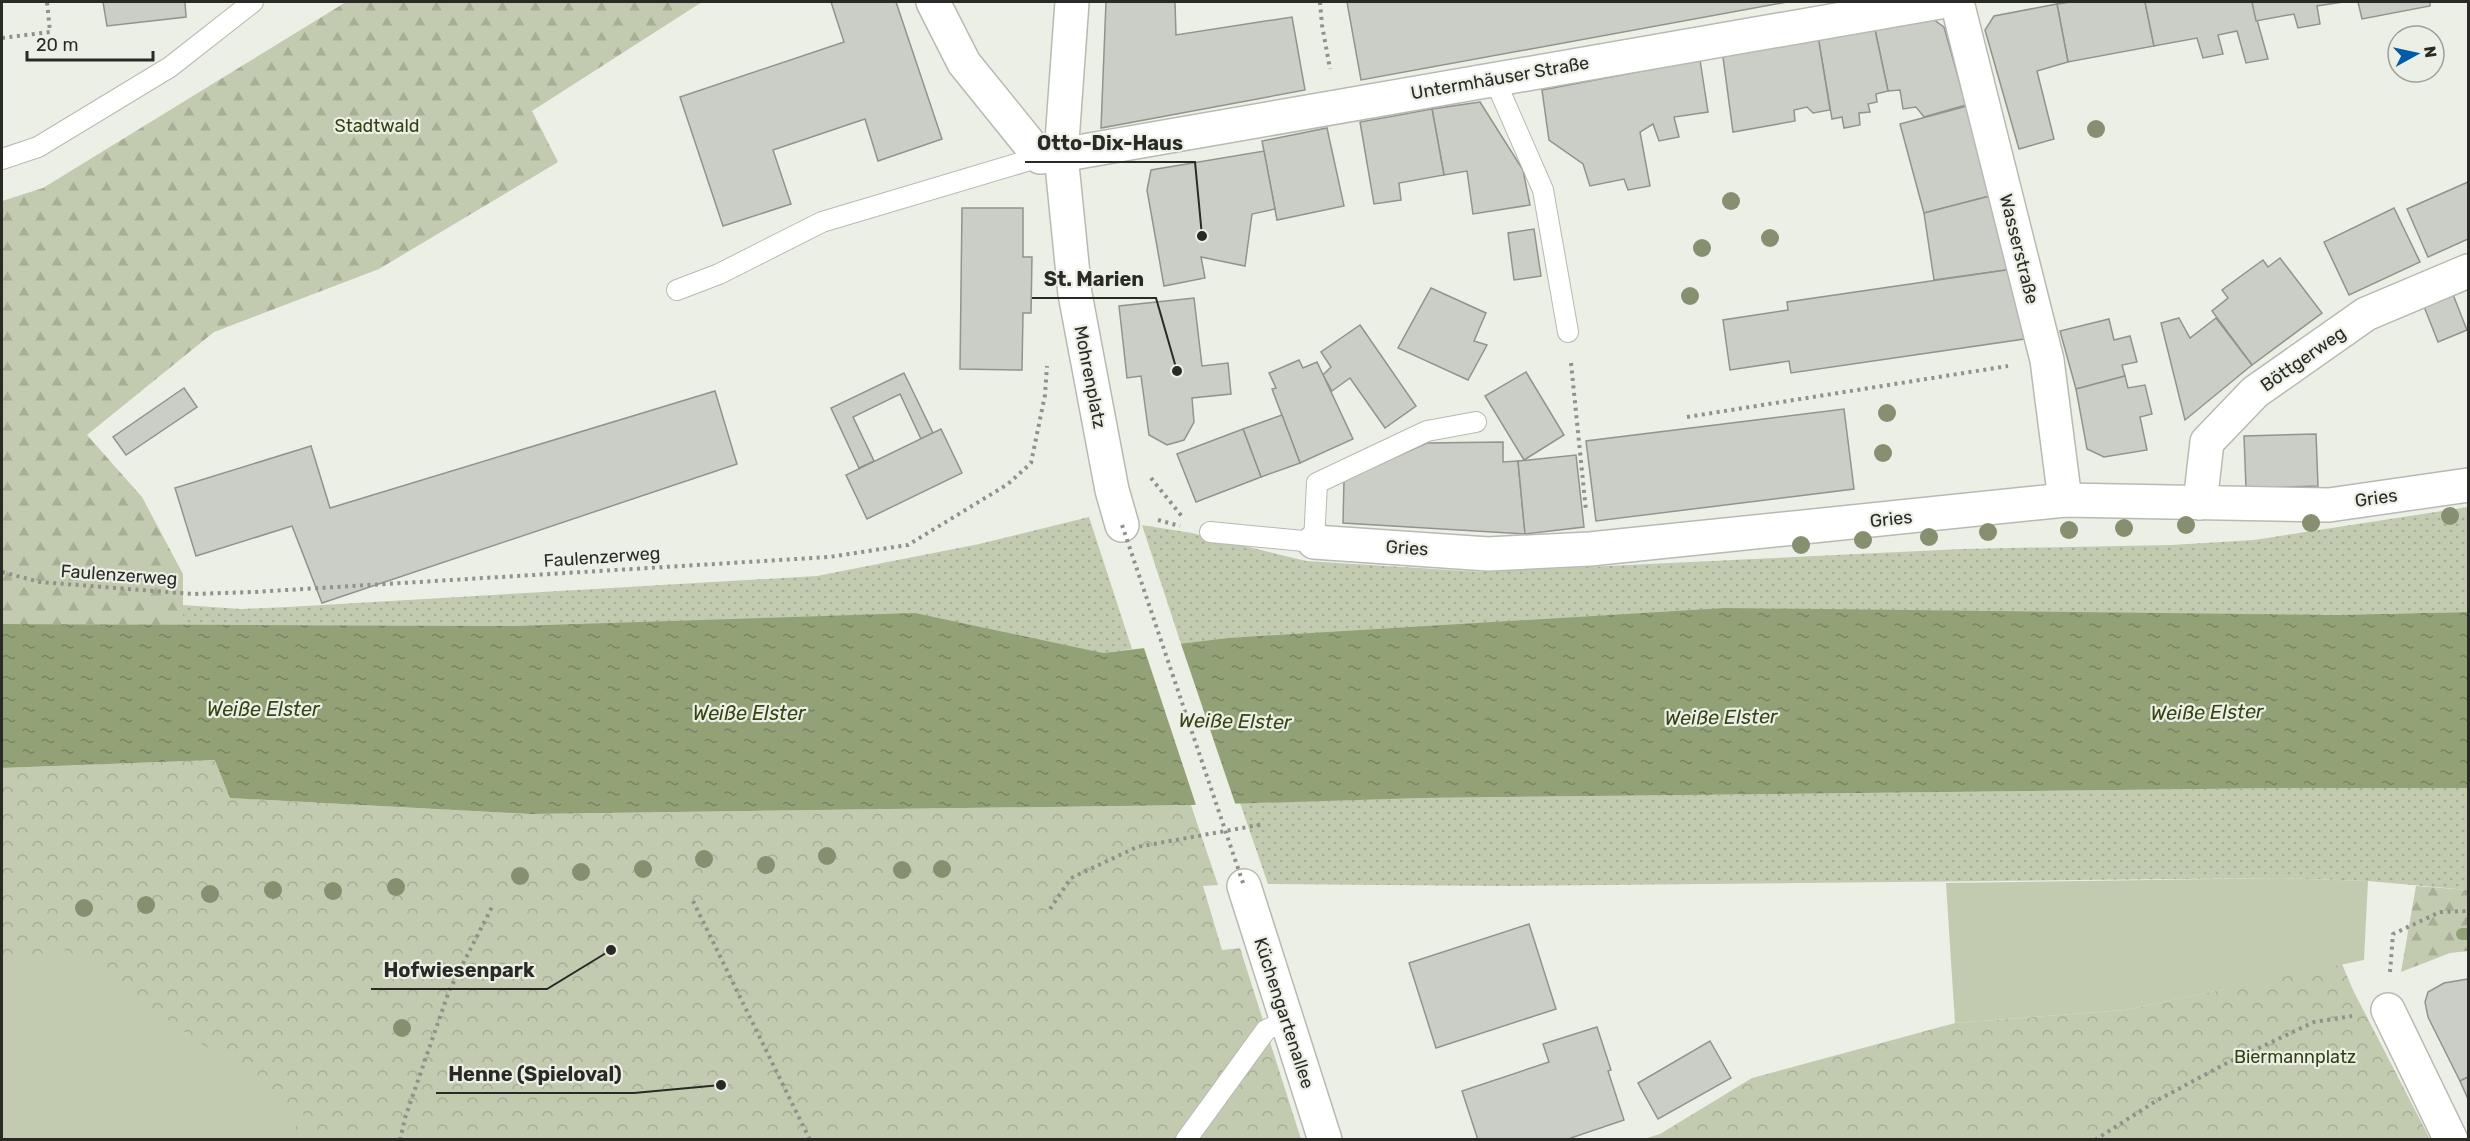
<svg xmlns="http://www.w3.org/2000/svg" width="2470" height="1141" viewBox="0 0 2470 1141" font-family="Rubik,sans-serif">
<defs>
<pattern id="grass-dots" width="8" height="8" patternUnits="userSpaceOnUse" patternTransform="scale(1.5)"><rect width="8" height="8" fill="#c2cbaf"/><path d="M2 2h.1M6 6h.1" fill="none" stroke="#a7ae96" stroke-width="1.8" stroke-linecap="round"/></pattern>
<pattern id="forest-firs" width="22" height="20" patternUnits="userSpaceOnUse" patternTransform="scale(1.5)"><rect width="22" height="20" fill="#c2cbaf"/><path d="M5 1l3.5 6h-7zM16 11l3.5 6h-7z" fill="#a7ae96"/></pattern>
<pattern id="park-crowns" width="20" height="18" patternUnits="userSpaceOnUse" patternTransform="scale(1.5)"><rect width="20" height="18" fill="#c2cbaf"/><path d="M2 6a3 3 0 1 1 6 0M12 15a3 3 0 1 1 6 0" fill="none" stroke="#a7ae96"/></pattern>
<pattern id="water-ripples" width="26" height="14" patternUnits="userSpaceOnUse" patternTransform="scale(1.5)"><rect width="26" height="14" fill="#93a177"/><path d="M2 4q2-2 4 0t4 0M15 11q2-2 4 0t4 0" fill="none" stroke="#788361"/></pattern>
</defs>
<rect width="100%" height="100%" fill="#ecefe6"/>
<g fill="url(#grass-dots)">
<polygon points="2468,507 2468,612 1228,638 1181,644 1142,525 1192,533 1306,561 1483,572 1962,549 2171,545 2254,540"/>
<polygon points="1089,517 1132,649 1103,653 516,626 183,625 183,605 241,609 288,607 817,576 979,544"/>
<polygon points="2298,788 2468,788 2468,890 2368,881 2280,878 1506,886 1268,884 1240,803 1424,798"/>
</g>
<g fill="url(#forest-firs)">
<polygon points="346,2 702,2 532,111 558,162 379,269 214,332 87,435 142,497 183,574 183,625 2,624 2,201 43,188"/>
<polygon points="2416,886 2468,890 2468,951 2450,953 2401,972"/>
</g>
<g fill="url(#park-crowns)">
<polygon points="216,760 231,798 530,814 1191,805 1218,885 1203,886 1222,950 1240,948 1301,1139 2,1139 2,768"/>
<polygon points="2342,964 2353,990 2430,1139 1640,1140 1660,1134 1752,1078 1955,1023 2125,1010"/>
</g>
<g fill="#c2cbaf">
<polygon points="2280,878 2368,881 2364,960 2125,1010 1955,1023 1946,883"/>
<polygon points="67,950 304,1115 287,1139 2,1139 2,959"/>
</g>
<polygon fill="url(#water-ripples)" points="1725,608 2331,615 2468,612 2468,788 2298,788 1424,798 1191,805 530,814 230,798 215,760 2,768 2,624 516,626 915,613 1103,653 1228,638"/>
<polygon fill="#ecefe6" points="1180,641 1236,806 1197,808 1143,645"/>
<g fill="none" stroke-linecap="round" stroke-linejoin="round">
<polyline stroke="#93a177" stroke-width="12" points="2462,934 2468,934"/>
</g>
<g fill="#cbcec6" stroke="#91948c" stroke-width="1.5">
<polygon points="103,2 185,2 186,17 107,26"/>
<polygon points="831,2 896,2 942,139 878,161 865,119 773,150 791,204 723,226 680,97 844,42"/>
<polygon points="1106,2 1175,2 1176,35 1292,17 1305,90 1101,128"/>
<polygon points="1347,2 1787,2 1361,80"/>
<polygon points="2071,2 2145,2 2154,46 2068,62 2057,4"/>
<polygon points="2145,2 2252,2 2268,59 2246,63 2237,31 2218,35 2223,54 2203,58 2197,38 2154,46"/>
<polygon points="2252,2 2343,2 2317,6 2320,24 2298,28 2294,14 2256,21"/>
<polygon points="2358,2 2430,2 2430,6 2362,19"/>
<polygon points="2057,4 2068,62 2037,71 2054,139 2019,149 1985,30 1994,16"/>
<polygon points="1927,15 1944,27 1966,105 1924,117 1916,107 1903,109 1900,90 1888,91 1874,25"/>
<polygon points="1874,25 1888,91 1876,94 1877,102 1868,104 1870,112 1859,113 1860,125 1844,128 1842,117 1832,119 1818,36"/>
<polygon points="1818,36 1830,110 1813,113 1807,107 1794,110 1795,121 1733,132 1723,57"/>
<polygon points="1700,60 1708,112 1674,117 1679,137 1659,141 1653,124 1640,132 1650,186 1628,190 1624,179 1590,186 1583,164 1549,140 1542,90"/>
<polygon points="1480,102 1523,170 1530,205 1473,214 1467,171 1444,175 1432,109"/>
<polygon points="1967,106 1990,196 1924,213 1900,124"/>
<polygon points="1432,109 1444,175 1399,183 1401,200 1374,204 1360,122"/>
<polygon points="1327,128 1344,206 1277,220 1262,141"/>
<polygon points="1264,151 1275,209 1252,214 1245,266 1201,257 1205,278 1164,286 1147,190 1151,170"/>
<polygon points="2468,182 2468,239 2428,257 2407,209"/>
<polygon points="1990,196 2013,269 1934,280 1924,213"/>
<polygon points="962,208 1023,208 1023,257 1032,257 1031,313 1023,313 1022,370 960,369"/>
<polygon points="2394,208 2420,262 2349,295 2324,242"/>
<polygon points="1534,229 1541,276 1514,280 1508,233"/>
<polygon points="2280,258 2322,313 2252,365 2212,311 2228,298 2222,290 2263,260 2268,267"/>
<polygon points="2013,269 2024,339 1791,373 1789,361 1730,370 1723,320 1788,310 1787,302"/>
<polygon points="1431,288 1486,313 1474,341 1487,345 1468,380 1398,348"/>
<polygon points="2452,292 2467,330 2438,342 2423,304"/>
<polygon points="1194,298 1202,366 1228,363 1231,394 1192,398 1194,422 1184,440 1167,445 1149,435 1141,376 1127,378 1119,306"/>
<polygon points="2179,318 2190,338 2216,318 2252,365 2185,420 2161,323"/>
<polygon points="2109,319 2114,340 2130,336 2137,362 2122,365 2125,376 2076,389 2060,331"/>
<polygon points="1360,325 1416,406 1385,428 1350,378 1332,391 1323,375 1331,367 1321,352"/>
<polygon points="1299,360 1303,368 1317,362 1353,439 1300,463 1272,389 1276,388 1269,373"/>
<polygon points="1526,372 1564,435 1524,460 1485,396"/>
<polygon points="904,373 933,433 921,439 900,394 853,417 874,461 859,468 831,408"/>
<polygon points="2125,376 2128,388 2145,385 2152,414 2140,417 2147,450 2104,457 2087,449 2076,389"/>
<polygon points="184,388 197,407 126,455 113,437"/>
<polygon points="715,391 737,464 322,603 292,526 196,556 175,488 311,446 330,508"/>
<polygon points="1844,409 1854,489 1596,521 1586,441"/>
<polygon points="1282,415 1300,463 1261,477 1243,429"/>
<polygon points="941,429 962,473 867,519 846,475"/>
<polygon points="1243,429 1261,477 1196,502 1177,454"/>
<polygon points="2316,434 2318,486 2246,488 2244,436"/>
<polygon points="1503,442 1503,462 1518,461 1525,534 1343,523 1344,480 1427,443"/>
<polygon points="1576,455 1584,527 1525,534 1518,461"/>
<polygon points="1529,924 1556,1009 1436,1048 1409,963"/>
<polygon points="2468,979 2468,1077 2460,1081 2428,1017 2425,1002 2428,992 2444,983"/>
<polygon points="1597,1027 1611,1070 1608,1071 1624,1120 1565,1140 1478,1140 1462,1091 1549,1062 1543,1044"/>
<polygon points="1710,1041 1731,1078 1658,1119 1638,1083"/>
<polygon points="2468,1077 2468,1099 2460,1081"/>
</g>
<g fill="none" stroke-linecap="round" stroke-linejoin="round">
<g stroke="#b7bab2" stroke-width="22">
<g id="lane">
<polyline points="1494,78 1543,190 1568,332"/>
<polyline points="2,159 38,147 170,67 253,2"/>
<polyline points="677,290 719,274 822,222 1040,157"/>
<polyline points="1210,532 1314,542 1317,483 1427,431 1476,422"/>
<polyline points="1186,1140 1266,1030 1285,1021"/>
</g>
</g>
<g stroke="#b7bab2" stroke-width="36">
<g id="street">
<polyline points="933,2 964,63 1040,157 1061,155 1940,2"/>
<polyline points="1072,2 1061,155 1075,294 1112,490 1122,525"/>
<polyline points="1957,2 2047,360 2065,500"/>
<polyline points="2200,503 2207,442 2255,392 2366,314 2468,271"/>
<polyline points="1314,542 1488,554 1590,549 2065,500 2329,505 2468,485"/>
<polyline points="1244,886 1325,1140"/>
<polyline points="2388,1010 2451,1140"/>
</g>
</g>
<g stroke="#8f928b" stroke-width="4" stroke-dasharray="3 4.5" stroke-linecap="butt">
<polyline points="1320,2 1322,25 1330,69"/>
<polyline points="2,38 50,32 47,2"/>
<polyline points="1571,363 1586,511"/>
<polyline points="1687,417 2008,366"/>
<polyline points="1151,478 1184,519"/>
<polyline points="1158,520 1180,526"/>
<polyline points="2,572 40,582 193,594 254,592 829,557 908,545 1008,484 1031,463 1045,395 1047,366"/>
<polyline points="693,901 810,1140"/>
<polyline points="1050,909 1071,878 1137,847 1264,824"/>
<polyline points="2390,972 2393,934 2440,912 2468,911"/>
<polyline points="400,1140 405,1118 449,991 492,907"/>
<polyline points="2095,1140 2156,1101 2225,1064 2314,1022 2352,1016"/>
</g>
<use href="#lane" stroke="#fff" stroke-width="20"/>
<use href="#street" stroke="#fff" stroke-width="33"/>
<polyline stroke="#8f928b" stroke-width="4" stroke-dasharray="3 4.5" stroke-linecap="butt" points="1122,525 1244,886"/>
</g>
<g fill="#868f70">
<circle cx="2096" cy="129" r="9"/>
<circle cx="1731" cy="201" r="9"/>
<circle cx="1770" cy="238" r="9"/>
<circle cx="1702" cy="248" r="9"/>
<circle cx="1690" cy="296" r="9"/>
<circle cx="1887" cy="413" r="9"/>
<circle cx="1883" cy="453" r="9"/>
<circle cx="2450" cy="516" r="9"/>
<circle cx="2311" cy="523" r="9"/>
<circle cx="2186" cy="525" r="9"/>
<circle cx="2124" cy="528" r="9"/>
<circle cx="2069" cy="530" r="9"/>
<circle cx="1988" cy="532" r="9"/>
<circle cx="1929" cy="537" r="9"/>
<circle cx="1863" cy="540" r="9"/>
<circle cx="1801" cy="545" r="9"/>
<circle cx="827" cy="856" r="9"/>
<circle cx="704" cy="859" r="9"/>
<circle cx="766" cy="865" r="9"/>
<circle cx="643" cy="869" r="9"/>
<circle cx="942" cy="869" r="9"/>
<circle cx="902" cy="870" r="9"/>
<circle cx="581" cy="872" r="9"/>
<circle cx="520" cy="876" r="9"/>
<circle cx="396" cy="887" r="9"/>
<circle cx="273" cy="890" r="9"/>
<circle cx="333" cy="891" r="9"/>
<circle cx="210" cy="894" r="9"/>
<circle cx="146" cy="905" r="9"/>
<circle cx="84" cy="908" r="9"/>
<circle cx="402" cy="1028" r="9"/>
</g>
<g text-anchor="middle" stroke-width="4.5" stroke-linejoin="round" paint-order="stroke">
<g font-size="18" fill="#292a26" stroke="#ecefe6">
<text transform="translate(1500 78) rotate(-10)" y="6">Untermhäuser Straße</text>
<text transform="translate(2019 249) rotate(76)" y="6">Wasserstraße</text>
<text transform="translate(2303 359) rotate(-35)" y="6">Böttgerweg</text>
<text transform="translate(1090 377) rotate(79)" y="6">Mohrenplatz</text>
<text transform="translate(2376 498) rotate(-8)" y="6">Gries</text>
<text transform="translate(1891 519) rotate(-6)" y="6">Gries</text>
<text transform="translate(1407 548) rotate(4)" y="6">Gries</text>
<text transform="translate(602 557) rotate(-4)" y="6">Faulenzerweg</text>
<text transform="translate(119 575) rotate(4)" y="6">Faulenzerweg</text>
<text transform="translate(1284 1013) rotate(72)" y="6">Küchengartenallee</text>
</g>
<g font-size="18" fill="#33400f" stroke="#ecefe6">
<text x="377" y="132">Stadtwald</text>
<text x="2295" y="1063">Biermannplatz</text>
</g>
<g font-size="20" font-style="italic" fill="#364312" stroke="#ecefe6">
<text x="263" y="716">Weiße Elster</text>
<text transform="translate(2207 712) rotate(-1)" y="7">Weiße Elster</text>
<text x="749" y="720">Weiße Elster</text>
<text transform="translate(1721 717) rotate(-1)" y="7">Weiße Elster</text>
<text transform="translate(1235 721) rotate(1)" y="7">Weiße Elster</text>
</g>
</g>
<path fill="none" stroke="#292a26" stroke-width="2" d="M1202 236L1195 162H1025M1177 371L1156 298H1032M611 950L547 989H371M721 1085L634 1093H436"/>
<g fill="#292a26" stroke="#ecefe6" stroke-width="2">
<circle cx="1202" cy="236" r="6"/>
<circle cx="1177" cy="371" r="6"/>
<circle cx="611" cy="950" r="6"/>
<circle cx="721" cy="1085" r="6"/>
</g>
<g font-size="20" text-anchor="middle" font-weight="bold" fill="#292a26" stroke="#ecefe6" stroke-width="4.5" stroke-linejoin="round" paint-order="stroke">
<text x="1110" y="150">Otto-Dix-Haus</text>
<text x="1094" y="286">St. Marien</text>
<text x="459" y="977">Hofwiesenpark</text>
<text x="535" y="1081">Henne (Spieloval)</text>
</g>
<rect width="2470" height="1141" fill="none" stroke="#292a26" stroke-width="6"/>
<g transform="translate(2416 54) rotate(82)"><circle r="28" fill="#ecefe6" stroke="#9ea099" stroke-width="1.5"/>
<path d="M0-4.5L10 22L0 15L-10 22Z" fill="#005ba8"/>
<text y="-9" font-size="16" font-weight="bold" text-anchor="middle" fill="#292a26">N</text>
</g>
<path d="M27 51v9h126v-9" fill="none" stroke="#292a26" stroke-width="3"/>
<text x="36" y="51" font-size="18" fill="#292a26" stroke="#ecefe6" stroke-width="4.5" paint-order="stroke">20 m</text>
</svg>
